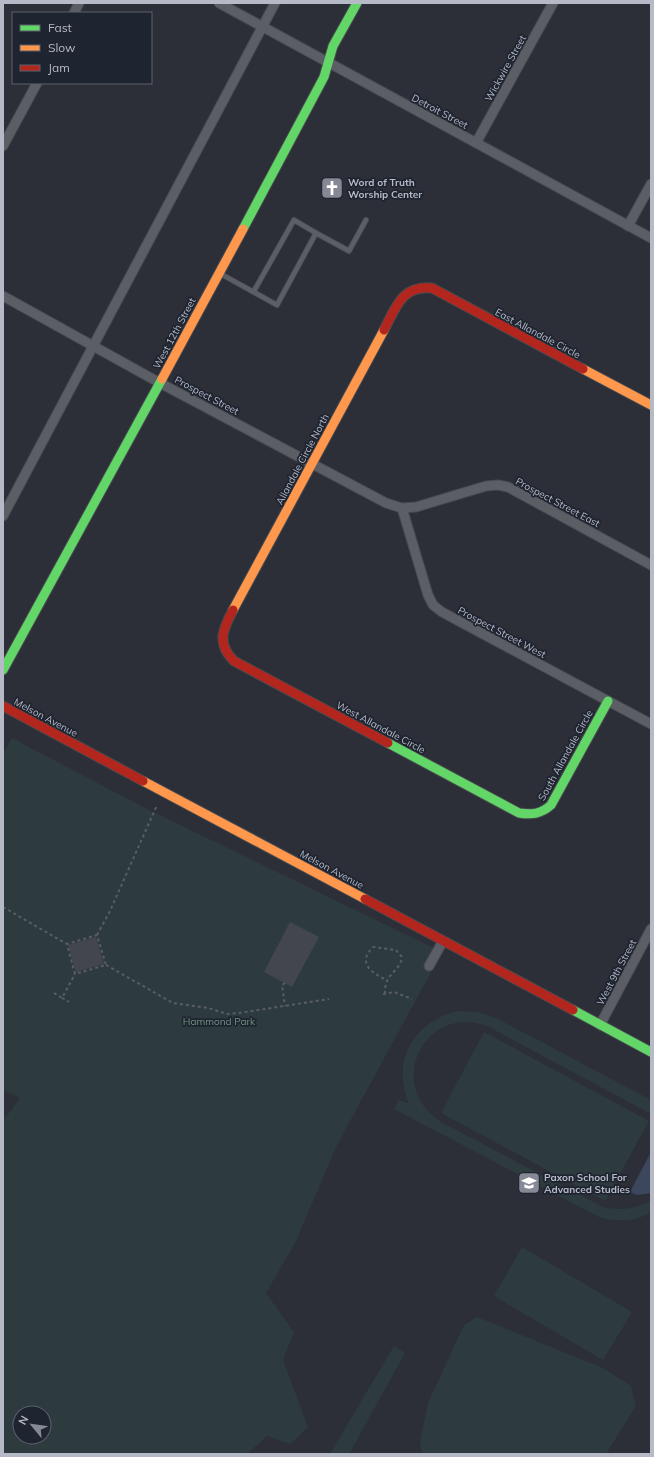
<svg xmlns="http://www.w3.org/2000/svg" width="654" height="1457" viewBox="0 0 654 1457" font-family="Mulish,sans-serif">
<rect width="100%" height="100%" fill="#2c2f37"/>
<g fill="#2d3b3f" fill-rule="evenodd">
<path d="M12 738 141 806 442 952 337 1145 296 1241 266 1293 294 1332 283 1360 308 1427 290 1444 267 1436 247 1454H3V1121L20 1098 3 1090V754ZM20 1413H44V1437H20Z"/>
<path d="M458 1011 477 1012 496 1018 651 1100V1114L491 1028C428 999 382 1084 441 1122L603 1207C620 1211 636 1209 651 1200V1212C635 1222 617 1222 599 1217L394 1109 399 1100 409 1104C391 1062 413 1021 458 1011Z"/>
<polygon points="484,1032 649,1121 605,1201 441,1113"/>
<polygon points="522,1247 632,1312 603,1360 494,1296"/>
<polygon points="477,1317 603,1368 631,1386 636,1406 606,1454 422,1454 420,1442 428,1403 464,1325"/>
<polygon points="394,1346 405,1353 349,1454 330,1454"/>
</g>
<polygon fill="#3c475e" points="651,1152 651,1193 637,1195 630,1192"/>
<g fill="#44464d">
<polygon points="290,922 319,937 292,987 264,972"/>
<polygon points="96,937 104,964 76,972 68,945"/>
</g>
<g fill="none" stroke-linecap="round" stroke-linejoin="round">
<g stroke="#484a50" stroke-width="6">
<g id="lane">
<polyline points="316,233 349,251 366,220"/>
<polyline points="221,274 277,305 316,233 294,220 254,291"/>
</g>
</g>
<g stroke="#484a50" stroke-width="11">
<g id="street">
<polyline points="219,3 651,238"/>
<polyline points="74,13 79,3"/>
<polyline points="476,143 553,3"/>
<polyline points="3,146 37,83"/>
<polyline points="628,226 651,184"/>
<polyline points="3,296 160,383 386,503 402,508 416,507 486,486 498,485 508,487 651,565"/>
<polyline points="402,508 428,595 433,605 442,612 651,724"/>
<polyline points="3,516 275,3"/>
<polyline points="429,966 443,941"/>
<polyline points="600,1025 651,929"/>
</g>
</g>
<g stroke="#484a50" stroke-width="11">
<g id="fast">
<polyline points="243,229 324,77 333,46 357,3"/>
<polyline points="3,670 162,379"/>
<path d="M388 743 519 813C532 815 541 814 551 805L608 701"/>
<polyline points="573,1010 651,1052"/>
</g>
</g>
<g stroke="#484a50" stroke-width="11">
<g id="slow">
<polyline points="583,369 651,405"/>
<polyline points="162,379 243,229"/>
<polyline points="233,610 384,330"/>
<polyline points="143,781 365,899"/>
</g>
</g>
<g stroke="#484a50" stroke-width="11">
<g id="jam">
<path d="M384 330C396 307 402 285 432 288L583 369"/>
<path d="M233 610C223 629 216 643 234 661L388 743"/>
<polyline points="3,706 143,781"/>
<polyline points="365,899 573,1010"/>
</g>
</g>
<g stroke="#5a5d63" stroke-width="2" stroke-dasharray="3 3" stroke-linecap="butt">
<polyline points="3,907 67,944 75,974 106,965 97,935 67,944"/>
<polyline points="97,935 110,911 157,805"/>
<polyline points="106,965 173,1003 208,1008 227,1014 239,1013 329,999"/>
<polyline points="285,983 282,985 285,1006"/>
<polyline points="54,993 62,998 75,974"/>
<polyline points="383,994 394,992 412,999"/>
<path d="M385 994C385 990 385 985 387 981 390 973 401 968 402 957L396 950 373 947C357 963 371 973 387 980"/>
<polyline points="62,998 69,1002"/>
</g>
<use href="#lane" stroke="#5b5e65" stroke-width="4.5"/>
<use href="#street" stroke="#5b5e65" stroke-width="9"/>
<use href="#fast" stroke="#63d668" stroke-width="9"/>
<use href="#slow" stroke="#ff974d" stroke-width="9"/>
<use href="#jam" stroke="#b3261e" stroke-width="9"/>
</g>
<defs>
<g id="church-square" transform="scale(1.15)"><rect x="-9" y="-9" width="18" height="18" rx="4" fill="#868995" stroke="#1f2431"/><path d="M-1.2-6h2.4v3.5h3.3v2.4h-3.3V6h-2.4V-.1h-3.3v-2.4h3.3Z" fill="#fff"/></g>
<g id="school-square" transform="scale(1.15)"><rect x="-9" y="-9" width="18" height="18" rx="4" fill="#868995" stroke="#1f2431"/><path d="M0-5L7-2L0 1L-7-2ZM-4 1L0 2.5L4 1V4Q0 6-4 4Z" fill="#fff"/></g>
</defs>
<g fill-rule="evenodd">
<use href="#church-square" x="332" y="188"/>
<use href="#school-square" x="529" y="1183"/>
</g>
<g text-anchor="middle" stroke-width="3.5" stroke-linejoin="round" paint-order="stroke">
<g font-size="10" fill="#b6bac7" stroke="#1f2431">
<text transform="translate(505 68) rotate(-61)" y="4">Wickwire Street</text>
<text transform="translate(440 111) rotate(28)" y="4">Detroit Street</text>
<text transform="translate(174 333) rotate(-62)" y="4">West 12th Street</text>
<text transform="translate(538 333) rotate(28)" y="4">East Allandale Circle</text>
<text transform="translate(207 395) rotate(28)" y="4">Prospect Street</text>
<text transform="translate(302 459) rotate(-62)" y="4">Allandale Circle North</text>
<text transform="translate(558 502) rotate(28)" y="4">Prospect Street East</text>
<text transform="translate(502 632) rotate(28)" y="4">Prospect Street West</text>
<text transform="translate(46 717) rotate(28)" y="4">Melson Avenue</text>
<text transform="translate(381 727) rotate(28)" y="4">West Allandale Circle</text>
<text transform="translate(565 755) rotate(-61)" y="4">South Allandale Circle</text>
<text transform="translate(332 869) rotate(28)" y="4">Melson Avenue</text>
<text transform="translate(616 972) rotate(-62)" y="4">West 9th Street</text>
</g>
<g font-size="10" font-weight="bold" fill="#b6bac7" stroke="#1f2431" text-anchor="start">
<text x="348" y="186">Word of Truth<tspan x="348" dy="12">Worship Center</tspan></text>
<text x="544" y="1181">Paxon School For<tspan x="544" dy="12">Advanced Studies</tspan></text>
</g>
<g font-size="10" fill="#70957d" stroke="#1f2431">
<text x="219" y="1025">Hammond Park</text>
</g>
</g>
<rect width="654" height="1457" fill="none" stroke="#b6bac7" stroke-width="8"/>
<rect x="12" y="12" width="140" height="72" fill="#1f2431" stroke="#5b606d"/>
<rect x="20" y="25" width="20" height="6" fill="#63d668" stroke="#5b606d"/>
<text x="48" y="32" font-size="12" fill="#b6bac7">Fast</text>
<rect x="20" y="45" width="20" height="6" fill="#ff974d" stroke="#5b606d"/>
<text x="48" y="52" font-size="12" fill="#b6bac7">Slow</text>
<rect x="20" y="65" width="20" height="6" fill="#b3261e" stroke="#5b606d"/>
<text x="48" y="72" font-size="12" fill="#b6bac7">Jam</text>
<g transform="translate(32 1425) rotate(299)"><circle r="19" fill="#1f2431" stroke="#5b606d"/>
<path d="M0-3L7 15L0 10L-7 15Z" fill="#868995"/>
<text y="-6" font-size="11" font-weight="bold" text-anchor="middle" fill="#b6bac7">N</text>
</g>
</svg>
